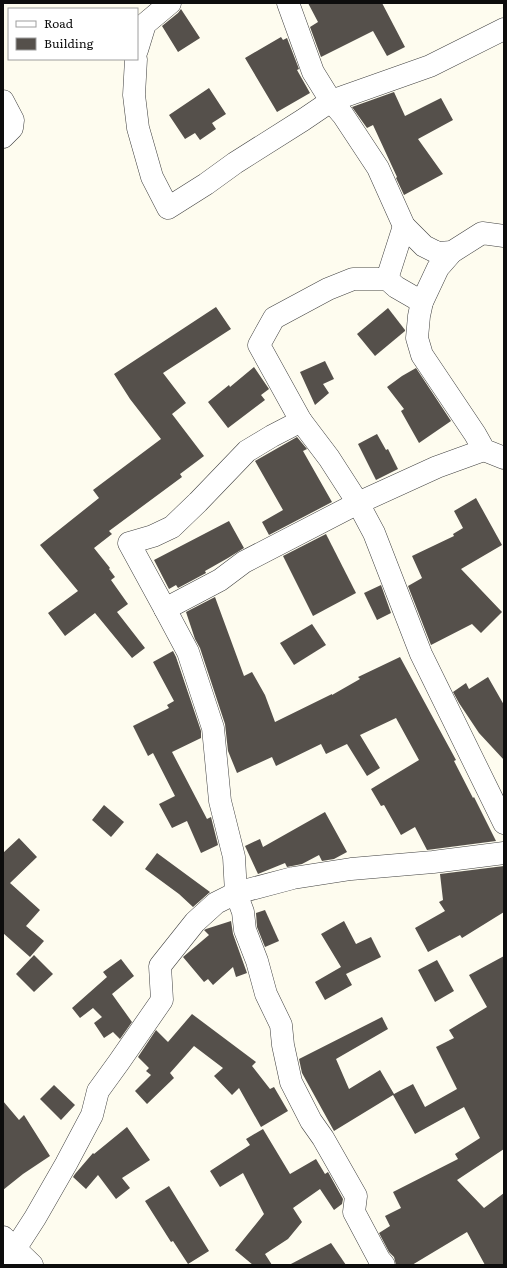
<svg xmlns="http://www.w3.org/2000/svg" width="507" height="1268" viewBox="0 0 507 1268" font-family="Literata,serif">
<rect width="100%" height="100%" fill="#fefcef"/>
<g fill="#55504b">
<polygon points="308,3 382,3 405,47 387,56 373,31 321,57 310,27 318,22"/>
<polygon points="181,9 200,38 178,52 162,26 178,13"/>
<polygon points="281,37 283,40 287,38 299,69 297,70 310,93 277,112 245,58"/>
<polygon points="209,88 226,114 212,123 216,129 200,140 195,133 185,139 169,115"/>
<polygon points="394,92 405,116 441,98 453,120 418,139 443,174 404,195 396,178 397,177 373,125 367,128 352,107"/>
<polygon points="216,307 231,329 163,373 186,403 172,414 204,456 180,474 182,477 109,531 112,534 94,548 110,568 109,569 115,577 111,580 128,604 117,612 145,648 132,658 95,613 65,636 48,613 78,591 40,545 99,498 93,490 161,439 130,399 114,374"/>
<polygon points="388,308 405,330 405,331 375,356 357,334"/>
<polygon points="325,361 334,379 323,384 329,393 315,405 300,372"/>
<polygon points="254,367 269,389 261,395 265,400 228,428 208,402 229,385 230,387"/>
<polygon points="416,368 451,421 419,443 401,411 404,409 387,387 402,376"/>
<polygon points="377,434 386,450 388,449 398,469 376,480 358,444"/>
<polygon points="297,437 307,449 303,451 332,502 269,535 262,522 283,510 255,461"/>
<polygon points="476,498 502,545 461,569 502,612 481,633 472,624 431,645 408,586 422,578 412,556 454,536 453,534 463,528 454,511"/>
<polygon points="229,521 244,548 228,558 205,571 206,573 178,588 176,585 169,589 154,560"/>
<polygon points="326,534 356,593 313,616 283,556"/>
<polygon points="381,585 391,613 377,620 364,593"/>
<polygon points="215,597 244,676 252,672 265,695 275,722 332,694 332,695 360,679 358,677 400,657 456,760 454,761 473,798 474,797 496,841 427,850 415,827 401,835 384,805 381,806 371,789 419,760 396,718 360,735 380,768 367,776 347,744 326,754 321,744 276,766 272,757 237,773 228,751 225,724 200,648 195,639 186,612"/>
<polygon points="312,624 326,645 294,665 280,643"/>
<polygon points="173,651 176,657 201,731 201,738 172,752 207,819 211,817 218,845 201,853 187,821 172,828 159,804 175,796 153,753 148,756 133,726 169,708 167,705 174,701 153,662"/>
<polygon points="488,677 504,705 504,760 479,733 459,703 453,692 466,683 469,689"/>
<polygon points="104,805 124,822 111,837 92,820"/>
<polygon points="325,812 347,852 334,859 322,861 319,855 302,864 287,867 285,863 258,874 245,846 260,839 263,847"/>
<polygon points="19,838 37,857 10,883 40,910 26,926 44,941 30,957 3,933 3,853"/>
<polygon points="157,853 210,892 193,907 179,894 145,869"/>
<polygon points="504,866 504,912 462,938 460,935 428,952 415,928 445,911 439,902 443,900 440,874"/>
<polygon points="265,910 279,941 265,947 257,927 256,913"/>
<polygon points="231,921 233,934 247,973 236,977 233,967 213,985 208,979 204,982 183,957 209,935 204,930 206,929"/>
<polygon points="344,921 356,944 371,937 381,957 346,974 352,985 325,1000 315,982 341,967 321,934"/>
<polygon points="34,955 53,974 34,992 16,974"/>
<polygon points="504,956 504,1149 457,1180 484,1208 504,1193 504,1265 485,1265 467,1232 412,1265 396,1265 394,1257 389,1252 379,1233 390,1226 385,1216 401,1208 393,1192 458,1159 455,1154 480,1138 464,1107 415,1134 393,1095 334,1131 302,1073 299,1059 382,1017 388,1029 336,1059 349,1089 380,1070 394,1094 413,1084 425,1107 457,1089 436,1047 454,1038 449,1030 487,1007 469,975"/>
<polygon points="121,959 134,976 112,994 132,1022 120,1039 113,1032 104,1038 94,1023 102,1017 93,1008 80,1018 72,1008 107,977 103,972"/>
<polygon points="437,960 454,991 435,1002 418,970"/>
<polygon points="192,1014 256,1062 252,1066 270,1089 274,1087 288,1111 261,1127 239,1088 232,1095 214,1076 223,1068 194,1046 170,1073 174,1078 147,1104 135,1091 151,1075 146,1071 149,1068 138,1057 156,1030 168,1042"/>
<polygon points="54,1085 75,1105 61,1120 40,1099"/>
<polygon points="3,1101 19,1120 24,1115 50,1156 23,1174 3,1190"/>
<polygon points="127,1127 150,1160 122,1178 130,1188 116,1199 98,1175 86,1189 73,1177 75,1174 93,1153 94,1154"/>
<polygon points="263,1129 290,1174 316,1159 325,1174 328,1172 343,1199 342,1204 334,1210 320,1189 293,1208 302,1222 288,1239 265,1254 272,1265 253,1265 235,1250 264,1214 243,1173 220,1187 210,1171 250,1145 246,1139"/>
<polygon points="169,1186 209,1251 188,1264 173,1241 171,1242 145,1201"/>
<polygon points="331,1243 346,1265 289,1265"/>
</g>
<g fill="none" stroke-linecap="round" stroke-linejoin="round">
<g stroke="#404040" stroke-width="23">
<g id="minor">
<polyline points="288,3 313,72 331,101 343,115 378,168 404,226 424,246 438,253 452,252 482,233 504,236"/>
<polyline points="137,50 145,24 170,3"/>
<polyline points="136,59 134,95 138,128 152,177 168,208 206,184 235,163 303,120 331,101 430,66 504,29"/>
<polyline points="3,101 13,120 12,128 3,137"/>
<polyline points="452,252 438,268 422,302 419,316 417,338 422,355 475,434 484,450 504,458"/>
<polyline points="387,279 404,226"/>
<polyline points="422,302 396,287 387,279 353,279 328,289 274,318 259,345 301,421 329,458 358,503 374,533 421,654 504,823"/>
<polyline points="301,421 272,436 247,451 198,502 172,527 153,536 129,543 165,609 220,580 244,562 358,503 437,467 484,450"/>
<polyline points="165,609 188,652 213,728 220,801 234,857 236,893 243,912 245,930 257,961 266,994 281,1025 283,1045 291,1082 311,1121 323,1138 356,1196 354,1212 379,1259 384,1265"/>
<polyline points="3,1237 32,1265"/>
<polyline points="3,1265 15,1249 35,1218 66,1164 92,1115 98,1091 119,1062 162,1000 160,966 195,922 216,903 236,893 293,878 351,869 433,862 504,853"/>
</g>
</g>
<use href="#minor" stroke="#fff" stroke-width="22"/>
</g>
<rect width="507" height="1268" fill="none" stroke="#0d0d0d" stroke-width="8"/>
<rect x="8" y="8" width="130" height="52" fill="#ffffff" stroke="#9e9e9e"/>
<rect x="16" y="21" width="20" height="6" fill="#ffffff" stroke="#9e9e9e"/>
<text x="44" y="28" font-size="12" fill="#0d0d0d">Road</text>
<rect x="16" y="38" width="20" height="12" fill="#55504b" stroke="#9e9e9e"/>
<text x="44" y="48" font-size="12" fill="#0d0d0d">Building</text>
</svg>
